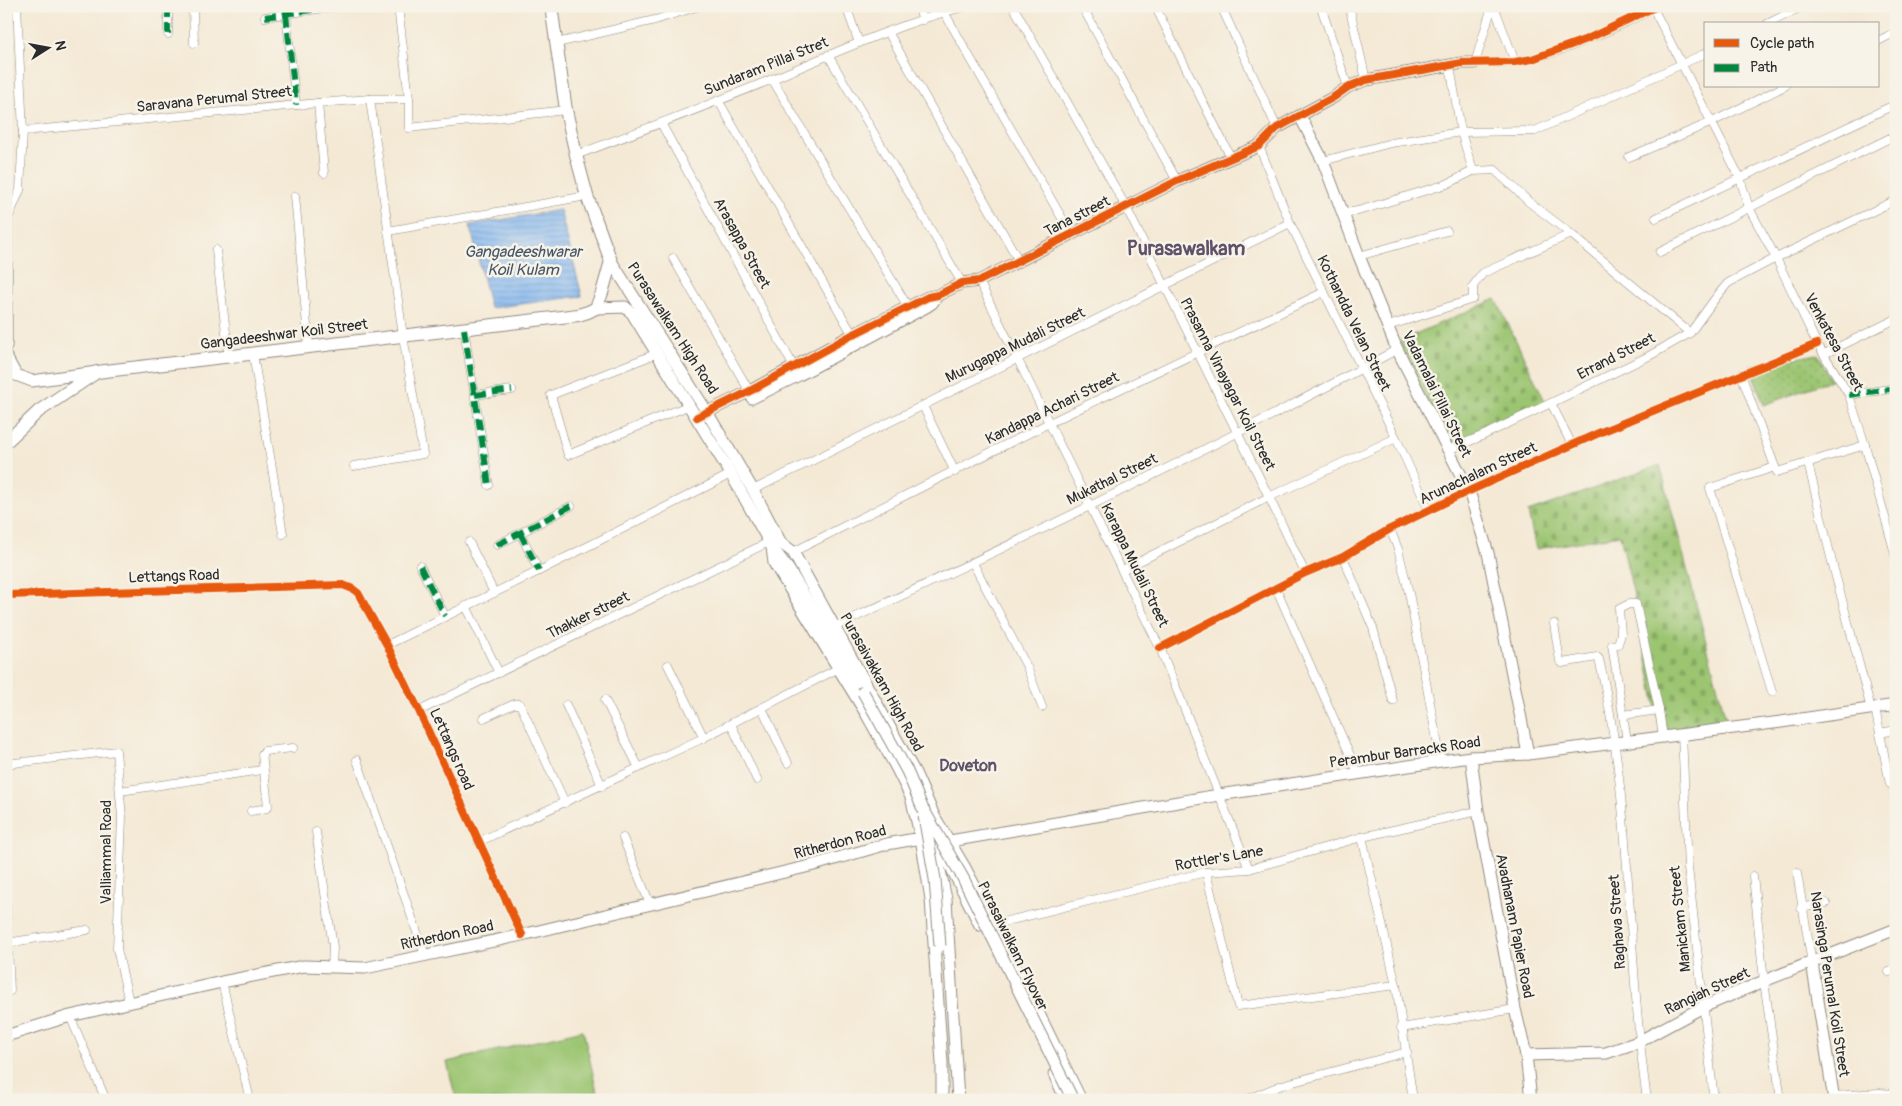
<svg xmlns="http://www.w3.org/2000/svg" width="1902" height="1106" viewBox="0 0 1902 1106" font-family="Pangolin,sans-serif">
<defs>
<pattern id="cemetery-stones" width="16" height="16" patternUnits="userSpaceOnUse" patternTransform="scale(1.25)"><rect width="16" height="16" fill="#9bc571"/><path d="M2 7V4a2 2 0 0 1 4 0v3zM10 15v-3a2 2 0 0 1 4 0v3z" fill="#86a962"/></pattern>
<pattern id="park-dots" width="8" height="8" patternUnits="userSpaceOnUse" patternTransform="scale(1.25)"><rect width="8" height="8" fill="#9bc571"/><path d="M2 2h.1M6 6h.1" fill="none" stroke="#86a962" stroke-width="1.8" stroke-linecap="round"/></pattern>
<pattern id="water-rules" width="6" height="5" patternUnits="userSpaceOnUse" patternTransform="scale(1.25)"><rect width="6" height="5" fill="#82b6f0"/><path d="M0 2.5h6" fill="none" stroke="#6b94c3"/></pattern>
</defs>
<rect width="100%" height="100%" fill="#f7f3e8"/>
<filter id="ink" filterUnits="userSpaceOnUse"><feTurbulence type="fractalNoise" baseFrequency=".02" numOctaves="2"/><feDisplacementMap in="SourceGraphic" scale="10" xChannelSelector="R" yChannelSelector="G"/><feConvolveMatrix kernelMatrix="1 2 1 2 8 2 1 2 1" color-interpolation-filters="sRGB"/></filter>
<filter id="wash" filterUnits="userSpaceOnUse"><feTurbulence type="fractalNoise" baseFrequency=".0096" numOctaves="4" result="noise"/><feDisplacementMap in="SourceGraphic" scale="20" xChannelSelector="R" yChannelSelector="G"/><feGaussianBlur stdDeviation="1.12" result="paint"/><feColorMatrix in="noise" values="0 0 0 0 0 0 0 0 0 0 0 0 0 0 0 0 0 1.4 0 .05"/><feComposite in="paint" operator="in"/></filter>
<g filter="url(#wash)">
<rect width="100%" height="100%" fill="#f4e9d5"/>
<g fill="url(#cemetery-stones)" stroke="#63784e">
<polygon points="1496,299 1546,403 1448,448 1399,341"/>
<polygon points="1660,465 1727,723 1661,732 1636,604 1620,535 1536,549 1528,512"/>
</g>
<polygon fill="url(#park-dots)" stroke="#63784e" points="1818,354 1831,380 1764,405 1750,366"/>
<polygon fill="#9bc571" stroke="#63784e" points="583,1030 599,1100 456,1100 447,1062"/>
<polygon fill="url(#water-rules)" stroke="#56708e" points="560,210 582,296 490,308 470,225"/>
</g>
<g filter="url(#ink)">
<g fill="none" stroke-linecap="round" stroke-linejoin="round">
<g stroke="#908a80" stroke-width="9">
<g id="street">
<polyline points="168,6 168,34"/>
<polyline points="193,6 194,43"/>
<polyline points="398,6 409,99 409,128 566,110"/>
<polyline points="846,6 859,43"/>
<polyline points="918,6 923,20"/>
<polyline points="1013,6 1126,207 1269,497 1305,573"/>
<polyline points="1082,6 1177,181"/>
<polyline points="1155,6 1231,158"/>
<polyline points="1221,6 1277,128"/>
<path d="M1492 6 1475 63C1494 63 1514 64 1532 59 1571 49 1620 26 1656 7"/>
<polyline points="1494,6 1515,62"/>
<polyline points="1652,6 1740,178 1749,208 1776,258 1816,342 1849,395 1865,445 1896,557"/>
<polyline points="1893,6 1896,12"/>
<polyline points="1322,10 1348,87"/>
<polyline points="944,12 1071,234"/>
<polyline points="286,14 296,105"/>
<polyline points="1351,14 1366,80"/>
<polyline points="265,17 337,6"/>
<polyline points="1767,24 1803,6"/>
<polyline points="888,32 1019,261"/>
<polyline points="1878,41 1896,32"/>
<polyline points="557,43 655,20 699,6"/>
<polyline points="828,55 962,283"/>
<polyline points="1450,66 1461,132 1473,171 1495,170 1529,202 1571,234 1690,333"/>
<polyline points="772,79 908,307"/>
<polyline points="718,100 854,337"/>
<polyline points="318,103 324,173"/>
<polyline points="661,123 795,369"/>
<polyline points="23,131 318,103 370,99 409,99"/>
<polyline points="1259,146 1290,223 1396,438 1429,510"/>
<path d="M576 155C643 130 709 105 775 78 837 52 901 23 967 6"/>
<polyline points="1629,157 1712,122 1785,86"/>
<polyline points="1323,161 1391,143 1461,132 1535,131 1706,53"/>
<polyline points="295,196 309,347"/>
<polyline points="1344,213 1358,211 1447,184 1473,171"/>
<polyline points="1656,218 1896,104"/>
<polyline points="7,221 20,190 23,131 17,6"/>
<polyline points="388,231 587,196"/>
<polyline points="216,250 229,357"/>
<polyline points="1660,252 1896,135"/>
<polyline points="1359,256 1447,231"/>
<polyline points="673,258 751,394"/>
<polyline points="979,281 1160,648 1249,869"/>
<polyline points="1388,326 1473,299 1473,286 1483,273 1571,234"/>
<polyline points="464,329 489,485"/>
<polyline points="658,353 551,395 568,455 690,405"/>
<polyline points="253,354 283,534"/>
<polyline points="1824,354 1896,319"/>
<polyline points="1741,374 1775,467"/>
<polyline points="475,395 512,390"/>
<polyline points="1849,395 1896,388"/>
<polyline points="1551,403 1572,445"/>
<polyline points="923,406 955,472"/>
<polyline points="1448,450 1482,436 1649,356 1690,333 1717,296 1728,283 1776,258 1896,200"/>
<polyline points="1808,463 1832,562 1871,709"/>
<polyline points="354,466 423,454 403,336 370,99"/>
<polyline points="753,490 1290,223"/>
<polyline points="1390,529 1398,549 1409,593 1441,761"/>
<polyline points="520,533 539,571"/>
<polyline points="469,542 494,593"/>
<polyline points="497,545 571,506"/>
<polyline points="793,552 1049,423 1324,292"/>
<polyline points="1343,557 1373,628 1393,701"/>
<polyline points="973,563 1027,667 1042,707"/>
<polyline points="420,566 445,616"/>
<polyline points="1122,570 1269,497 1396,438"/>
<polyline points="1276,588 1358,773"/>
<polyline points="6,595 343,585 353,589 358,593 387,645 419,711 522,935"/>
<polyline points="466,606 499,673"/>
<path d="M1554 624 1560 661 1562 663 1597 657 1599 659C1633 803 1626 954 1647 1100"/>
<path d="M834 627C1025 539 1214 448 1398 349"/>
<polyline points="387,645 539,571 731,474"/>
<polyline points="1160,648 1305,573 1343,557 1390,529 1469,491 1601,432 1817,344"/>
<polyline points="668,665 704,738"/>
<polyline points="1772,692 1710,488 1775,467 1777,472 1865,445"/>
<polyline points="605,700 639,768"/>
<polyline points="566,705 602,786"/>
<polyline points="762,708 788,763"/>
<polyline points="1875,708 1890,784 1896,787"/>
<polyline points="419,711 769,542"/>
<polyline points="1623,715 1659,710 1663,737"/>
<polyline points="484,718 514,704 520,704 565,803"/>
<polyline points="731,724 757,780"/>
<polyline points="1880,733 1896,730"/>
<polyline points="1682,734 1688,868 1714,1100"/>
<polyline points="1627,741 1612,645 1618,644 1621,634 1619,609 1629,604 1636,604 1659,710"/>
<polyline points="357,760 425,955"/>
<polyline points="6,764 116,751 122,817 117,949 129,1002"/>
<polyline points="120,791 262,770"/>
<polyline points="251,811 267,808 268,806 262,754 265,751 293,748"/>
<polyline points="316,832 333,947 332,967"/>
<polyline points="1362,837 1396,985 1413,1100"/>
<polyline points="623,838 650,904"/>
<polyline points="478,842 699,740 839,668"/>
<polyline points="1206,872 1238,1006 1396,985"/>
<polyline points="1797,873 1812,963"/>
<polyline points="1753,876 1764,981 1781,1100"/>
<polyline points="6,904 10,991"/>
<polyline points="1801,908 1826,903"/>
<polyline points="995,924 1206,872 1249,869 1362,837 1478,811"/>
<polyline points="7,943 87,930"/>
<polyline points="1889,972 1896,971"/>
<polyline points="222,982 250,1100"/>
<polyline points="70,1016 106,1100"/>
<polyline points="1401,1028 1515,1009"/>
<polyline points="1894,1028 1896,1028"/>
<polyline points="1833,1096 1879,1093 1896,1094"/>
<polyline points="1246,1100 1282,1085 1407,1052"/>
</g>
</g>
<g stroke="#908a80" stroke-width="13">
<g id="secondary">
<polyline points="1300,116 1323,161 1359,256 1396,347 1469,491 1488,553 1528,754"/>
<polyline points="6,219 6,346"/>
<polyline points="611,261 707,412 753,490 781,543 793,552 915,773 934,816 964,866 995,924 1081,1100"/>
<polyline points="596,308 625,307 632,313 731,474 772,547 789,570 857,682"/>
<polyline points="6,357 16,375 32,381 97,372"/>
<polyline points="752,398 799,375 926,307 932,303 937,296"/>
<polyline points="697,417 750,391 852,335 928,297 938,295 962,283 979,281 1177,181 1259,146 1277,128 1334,97 1348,87 1366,80 1462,63 1475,63"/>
<polyline points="772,547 774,563 867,715 896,767 911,797 921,838 931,899 942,1063 942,1100"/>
<polyline points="1471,757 1478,811 1515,1009 1526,1055 1531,1100"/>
<polyline points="934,842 946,899 958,1100"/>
<polyline points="946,857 980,925"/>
<polyline points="1812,963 1834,1100"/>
<polyline points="6,1036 70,1016 222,982 304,966 365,968 522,935 814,865 887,844 921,838 934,842 950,841 1219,795 1441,761 1471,757 1528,754 1781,722 1896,705"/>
<polyline points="1526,1055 1606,1053 1638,1042 1703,1007 1764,981 1896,929"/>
<polyline points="1054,1074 1066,1100"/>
</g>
</g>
<g stroke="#908a80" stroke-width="14">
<polyline id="primary" points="6,442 39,411 97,372 578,315 588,312 596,308 602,293 611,261 587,196 576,155 566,110 551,6"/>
</g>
<use href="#street" stroke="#fff" stroke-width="8"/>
<use href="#secondary" stroke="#fff" stroke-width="11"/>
<use href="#primary" stroke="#fff" stroke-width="12"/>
<g stroke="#908a80" stroke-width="13" stroke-linecap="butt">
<g id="secondary-bridge">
<polyline points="863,692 907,771 922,807 963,878 1073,1100"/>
<polyline points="924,816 935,879 940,946"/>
</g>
</g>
<use href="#secondary-bridge" stroke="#fff" stroke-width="11"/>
<g stroke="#00873e" stroke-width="6" stroke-dasharray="12 6" stroke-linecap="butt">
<polyline points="168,6 168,34"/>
<polyline points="286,14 296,105"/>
<polyline points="265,17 337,6"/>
<polyline points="464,329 489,485"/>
<polyline points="475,395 512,390"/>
<polyline points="1849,395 1896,388"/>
<polyline points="520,533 539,571"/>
<polyline points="497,545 571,506"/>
<polyline points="420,566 445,616"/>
</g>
<g stroke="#f7f3e8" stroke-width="11">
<g id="cycleway">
<polyline points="697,417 750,391 852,335 928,297 938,295 962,283 979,281 1177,181 1259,146 1277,128 1334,97 1348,87 1366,80 1462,63 1515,62 1532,59 1587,39 1657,6"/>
<polyline points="6,595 343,585 353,589 358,593 387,645 419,711 522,935"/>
<polyline points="1160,648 1305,573 1343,557 1390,529 1469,491 1601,432 1817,344"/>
</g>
</g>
<use href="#cycleway" stroke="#e8590c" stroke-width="8"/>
</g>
</g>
<g text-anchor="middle" stroke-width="5" stroke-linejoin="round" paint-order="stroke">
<g font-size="15" fill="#2b2b2b" stroke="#f7f3e8">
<text transform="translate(766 66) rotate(-22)" y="5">Sundaram Pillai Stret</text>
<text transform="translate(214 99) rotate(-6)" y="5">Saravana Perumal Street</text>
<text transform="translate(1077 216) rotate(-27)" y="5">Tana street</text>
<text transform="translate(742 243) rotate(61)" y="5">Arasappa Street</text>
<text transform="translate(1354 323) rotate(64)" y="5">Kothandda Velan Street</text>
<text transform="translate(673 328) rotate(57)" y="5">Purasawalkam High Road</text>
<text transform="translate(284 334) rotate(-7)" y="5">Gangadeeshwar Koil Street</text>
<text transform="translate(1834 342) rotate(62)" y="5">Venkatesa Street</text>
<text transform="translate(1015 345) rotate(-26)" y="5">Murugappa Mudali Street</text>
<text transform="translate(1616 356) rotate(-27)" y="5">Errand Street</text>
<text transform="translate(1228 384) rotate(63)" y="5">Prasanna Vinayagar Koil Street</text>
<text transform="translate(1437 394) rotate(64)" y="5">Vadamalai Pillai Street</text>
<text transform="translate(1052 408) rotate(-26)" y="5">Kandappa Achari Street</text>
<text transform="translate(1478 473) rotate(-25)" y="5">Arunachalam Street</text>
<text transform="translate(1112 479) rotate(-26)" y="5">Mukathal Street</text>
<text transform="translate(1135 565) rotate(64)" y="5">Karappa Mudali Street</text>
<text transform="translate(174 576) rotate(-2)" y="5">Lettangs Road</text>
<text transform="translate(588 615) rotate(-26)" y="5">Thakker street</text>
<text transform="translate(882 682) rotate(61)" y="5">Purasaivakkam High Road</text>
<text transform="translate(452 749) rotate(66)" y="5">Lettangs road</text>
<text transform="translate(1405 752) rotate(-8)" y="5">Perambur Barracks Road</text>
<text transform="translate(840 842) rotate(-15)" y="5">Ritherdon Road</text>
<text transform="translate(106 852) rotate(-90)" y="5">Valliammal Road</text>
<text transform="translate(1219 858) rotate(-10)" y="5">Rottler's Lane</text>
<text transform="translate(1680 919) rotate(-96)" y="5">Manickam Street</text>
<text transform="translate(1617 922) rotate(-94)" y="5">Raghava Street</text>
<text transform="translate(1515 926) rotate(79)" y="5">Avadhanam Papier Road</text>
<text transform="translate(447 935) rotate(-12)" y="5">Ritherdon Road</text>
<text transform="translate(1013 946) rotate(64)" y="5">Purasaiwalkam Flyover</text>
<text transform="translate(1830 984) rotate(81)" y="5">Narasinga Perumal Koil Street</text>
<text transform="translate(1707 991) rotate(-25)" y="5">Rangiah Street</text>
</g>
<g font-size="16" font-style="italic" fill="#455566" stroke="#f7f3e8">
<text x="523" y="257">Gangadeeshwarar<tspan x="523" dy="18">Koil Kulam</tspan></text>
</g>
<g font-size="16" font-weight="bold" fill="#5e5269" stroke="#f7f3e8">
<text x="968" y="771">Doveton</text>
</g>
<g font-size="20" font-weight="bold" fill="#5e5269" stroke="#f7f3e8">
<text x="1186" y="255">Purasawalkam</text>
</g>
</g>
<rect width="1902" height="1106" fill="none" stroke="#f7f3e8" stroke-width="25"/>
<rect x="1704" y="22" width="175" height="65" fill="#f7f3e8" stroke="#a5a39c"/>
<rect x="1714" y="39" width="25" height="8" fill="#e8590c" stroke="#a5a39c"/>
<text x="1750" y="48" font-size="15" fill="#2b2b2b">Cycle path</text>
<rect x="1714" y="64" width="25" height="8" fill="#00873e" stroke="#a5a39c"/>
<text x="1750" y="72" font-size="15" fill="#2b2b2b">Path</text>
<g transform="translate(48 48) rotate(79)" stroke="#f7f3e8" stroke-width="4" paint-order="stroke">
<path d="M0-4L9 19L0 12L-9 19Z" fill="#2b2b2b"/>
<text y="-8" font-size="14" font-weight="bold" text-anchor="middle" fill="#2b2b2b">N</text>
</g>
</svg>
